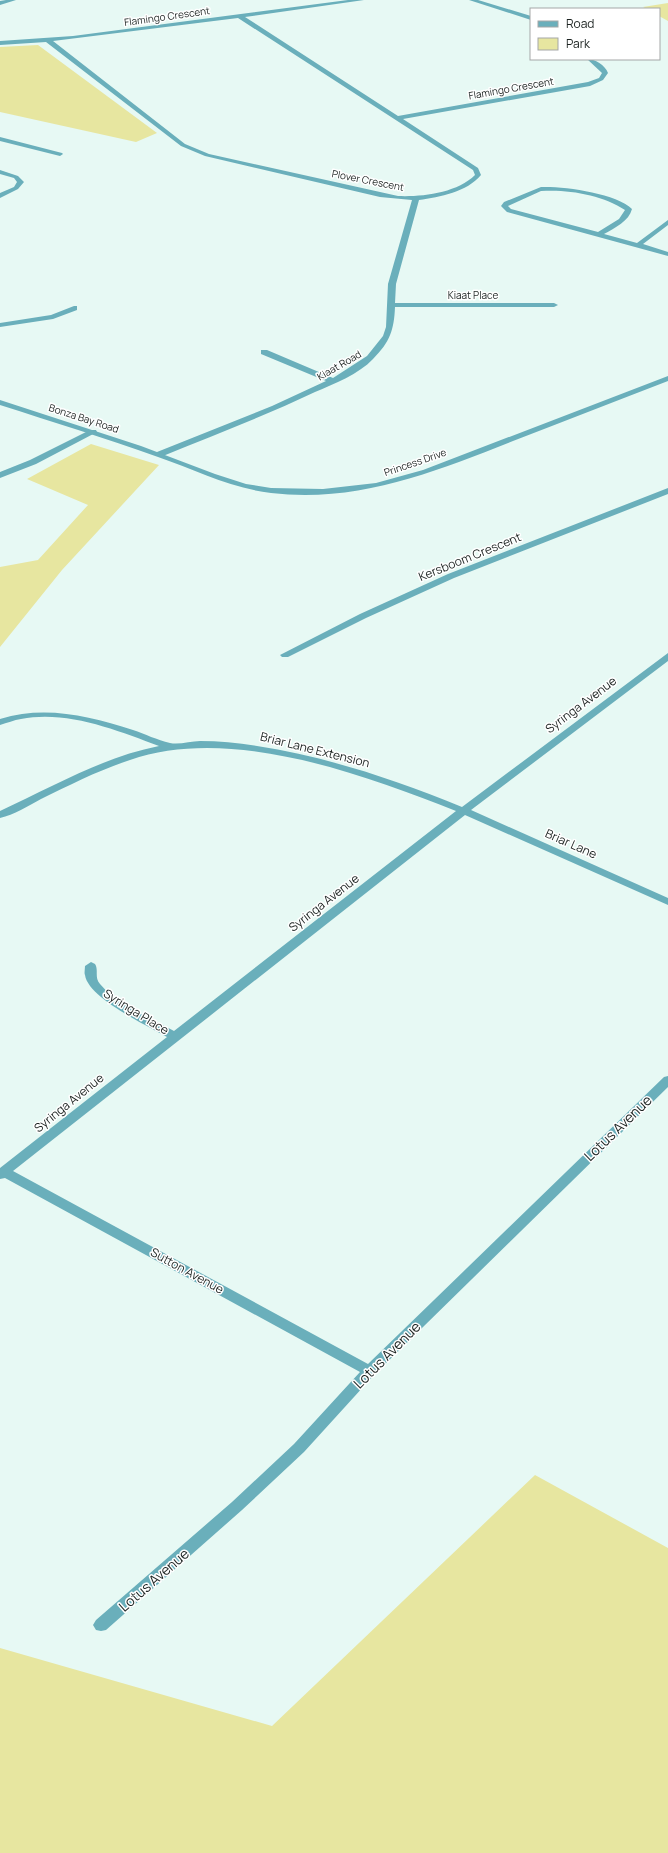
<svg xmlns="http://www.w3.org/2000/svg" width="668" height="1853" viewBox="0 0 668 1853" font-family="Manrope,sans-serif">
<rect width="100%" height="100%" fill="#e7f9f4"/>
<g fill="#e7e6a0">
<polygon points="668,3 668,21 659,16 659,9 647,9 643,7"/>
<polygon points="38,45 157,133 136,142 0,112 0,47"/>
<polygon points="91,444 159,465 62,570 0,647 0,567 38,560 88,505 27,479"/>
<polygon points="535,1475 668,1548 668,1853 0,1853 0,1648 272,1726"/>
</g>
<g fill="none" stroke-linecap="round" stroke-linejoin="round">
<g fill="#6aafbb" fill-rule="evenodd">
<polygon points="6,0 16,0 0,5 0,1"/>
<path d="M348 0H364L245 17 398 116 588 82 599 78 602 73 587 59C595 59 605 65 608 73L603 80 590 86 403 119 478 168 481 175C467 192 440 197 419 200L396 284 395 303H554L558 305 554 307H395C394 330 390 342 373 359 359 374 334 384 315 392 265 416 214 435 163 456H157V452L272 406 326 381 261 354V350H267L333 378 367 356 383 336 386 327 388 284 412 200 380 197 205 156 181 146 46 42 0 45V41L73 36ZM238 18 473 170 475 175C457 193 422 197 398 196L209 154 185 144 53 41Z"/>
<polygon points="469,0 478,0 531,16 531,20"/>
<polygon points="0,137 62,153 63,154 60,156 0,141"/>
<polygon points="0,170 18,176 24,182 18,189 0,198 0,193 14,187 17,182 14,178 0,174"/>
<path d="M541 187C563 186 616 193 632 209 629 221 615 228 604 234L637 243 668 220V225L643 244 668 252V256L507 212 501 206 504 202ZM541 191C568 189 603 195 625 210L619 219 598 232 511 209 508 206Z"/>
<polygon points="74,306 77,306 77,310 53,319 0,327 0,323 51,315"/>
<polygon points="90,430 96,430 97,432 36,464 0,478 0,472 30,460"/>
<polygon points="668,488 668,494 454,578 366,618 288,657 282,657 280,655 360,614 448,574"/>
<path d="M668 653V661L471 810 668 898V905L465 815 13 1171 368 1364 664 1077 668 1076V1087L374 1375 304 1452 242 1510 106 1630 101 1631 96 1630 93 1625 96 1620 232 1502 294 1444 360 1372 5 1178 0 1179V1168L167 1037C148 1026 88 998 85 975 84 973 85 969 85 966L91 962 95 964C99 970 94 977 100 984 118 1005 150 1018 174 1031L456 811C362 774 230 725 130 760 99 770 70 785 41 799 28 806 14 815 0 818V811C52 787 103 757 159 746 116 730 67 710 21 719 14 720 7 723 0 725V719C45 705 89 716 133 730 145 734 157 740 170 743 179 745 191 741 200 741 219 741 238 743 257 746 328 757 396 780 462 807Z"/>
</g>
<path fill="#6aafbb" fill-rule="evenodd" d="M668 376V381C616 401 565 421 513 441 434 472 359 503 271 493 230 488 196 470 158 457 105 438 53 422 0 405V400L141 446 215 474 246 484 271 488 323 489 376 483 423 470Z"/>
</g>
<g text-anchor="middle" stroke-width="3" stroke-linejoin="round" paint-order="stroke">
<g font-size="10" fill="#1d2422" stroke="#fff">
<text transform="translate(167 16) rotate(-8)" y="4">Flamingo Crescent</text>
<text transform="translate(511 88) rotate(-10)" y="4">Flamingo Crescent</text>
<text transform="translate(368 180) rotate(11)" y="4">Plover Crescent</text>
<text x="473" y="299">Kiaat Place</text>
<text transform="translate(339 365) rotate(-30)" y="4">Kiaat Road</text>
<text transform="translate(84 418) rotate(18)" y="4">Bonza Bay Road</text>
<text transform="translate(415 462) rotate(-19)" y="4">Princess Drive</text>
</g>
<g font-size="12" fill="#1d2422" stroke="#fff">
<text transform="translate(470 557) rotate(-22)" y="4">Kersboom Crescent</text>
<text transform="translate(581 705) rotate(-37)" y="4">Syringa Avenue</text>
<text transform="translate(315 750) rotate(14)" y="4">Briar Lane Extension</text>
<text transform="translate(571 844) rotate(24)" y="4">Briar Lane</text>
<text transform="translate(324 903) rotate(-38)" y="4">Syringa Avenue</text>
<text transform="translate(136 1012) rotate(32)" y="4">Syringa Place</text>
<text transform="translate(69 1103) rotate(-39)" y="4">Syringa Avenue</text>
<text transform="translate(187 1271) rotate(29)" y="4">Sutton Avenue</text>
</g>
<g font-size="14" fill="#1d2422" stroke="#fff">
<text transform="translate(618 1128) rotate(-44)" y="5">Lotus Avenue</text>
<text transform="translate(387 1355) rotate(-45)" y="5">Lotus Avenue</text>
<text transform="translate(154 1580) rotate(-41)" y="5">Lotus Avenue</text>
</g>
</g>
<rect x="530" y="8" width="130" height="52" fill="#ffffff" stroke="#a5a7a7"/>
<rect x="538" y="21" width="20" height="6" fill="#6aafbb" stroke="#a5a7a7"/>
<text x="566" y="28" font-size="12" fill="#1d2422">Road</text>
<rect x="538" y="38" width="20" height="12" fill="#e7e6a0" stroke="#a5a7a7"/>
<text x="566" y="48" font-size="12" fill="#1d2422">Park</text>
</svg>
